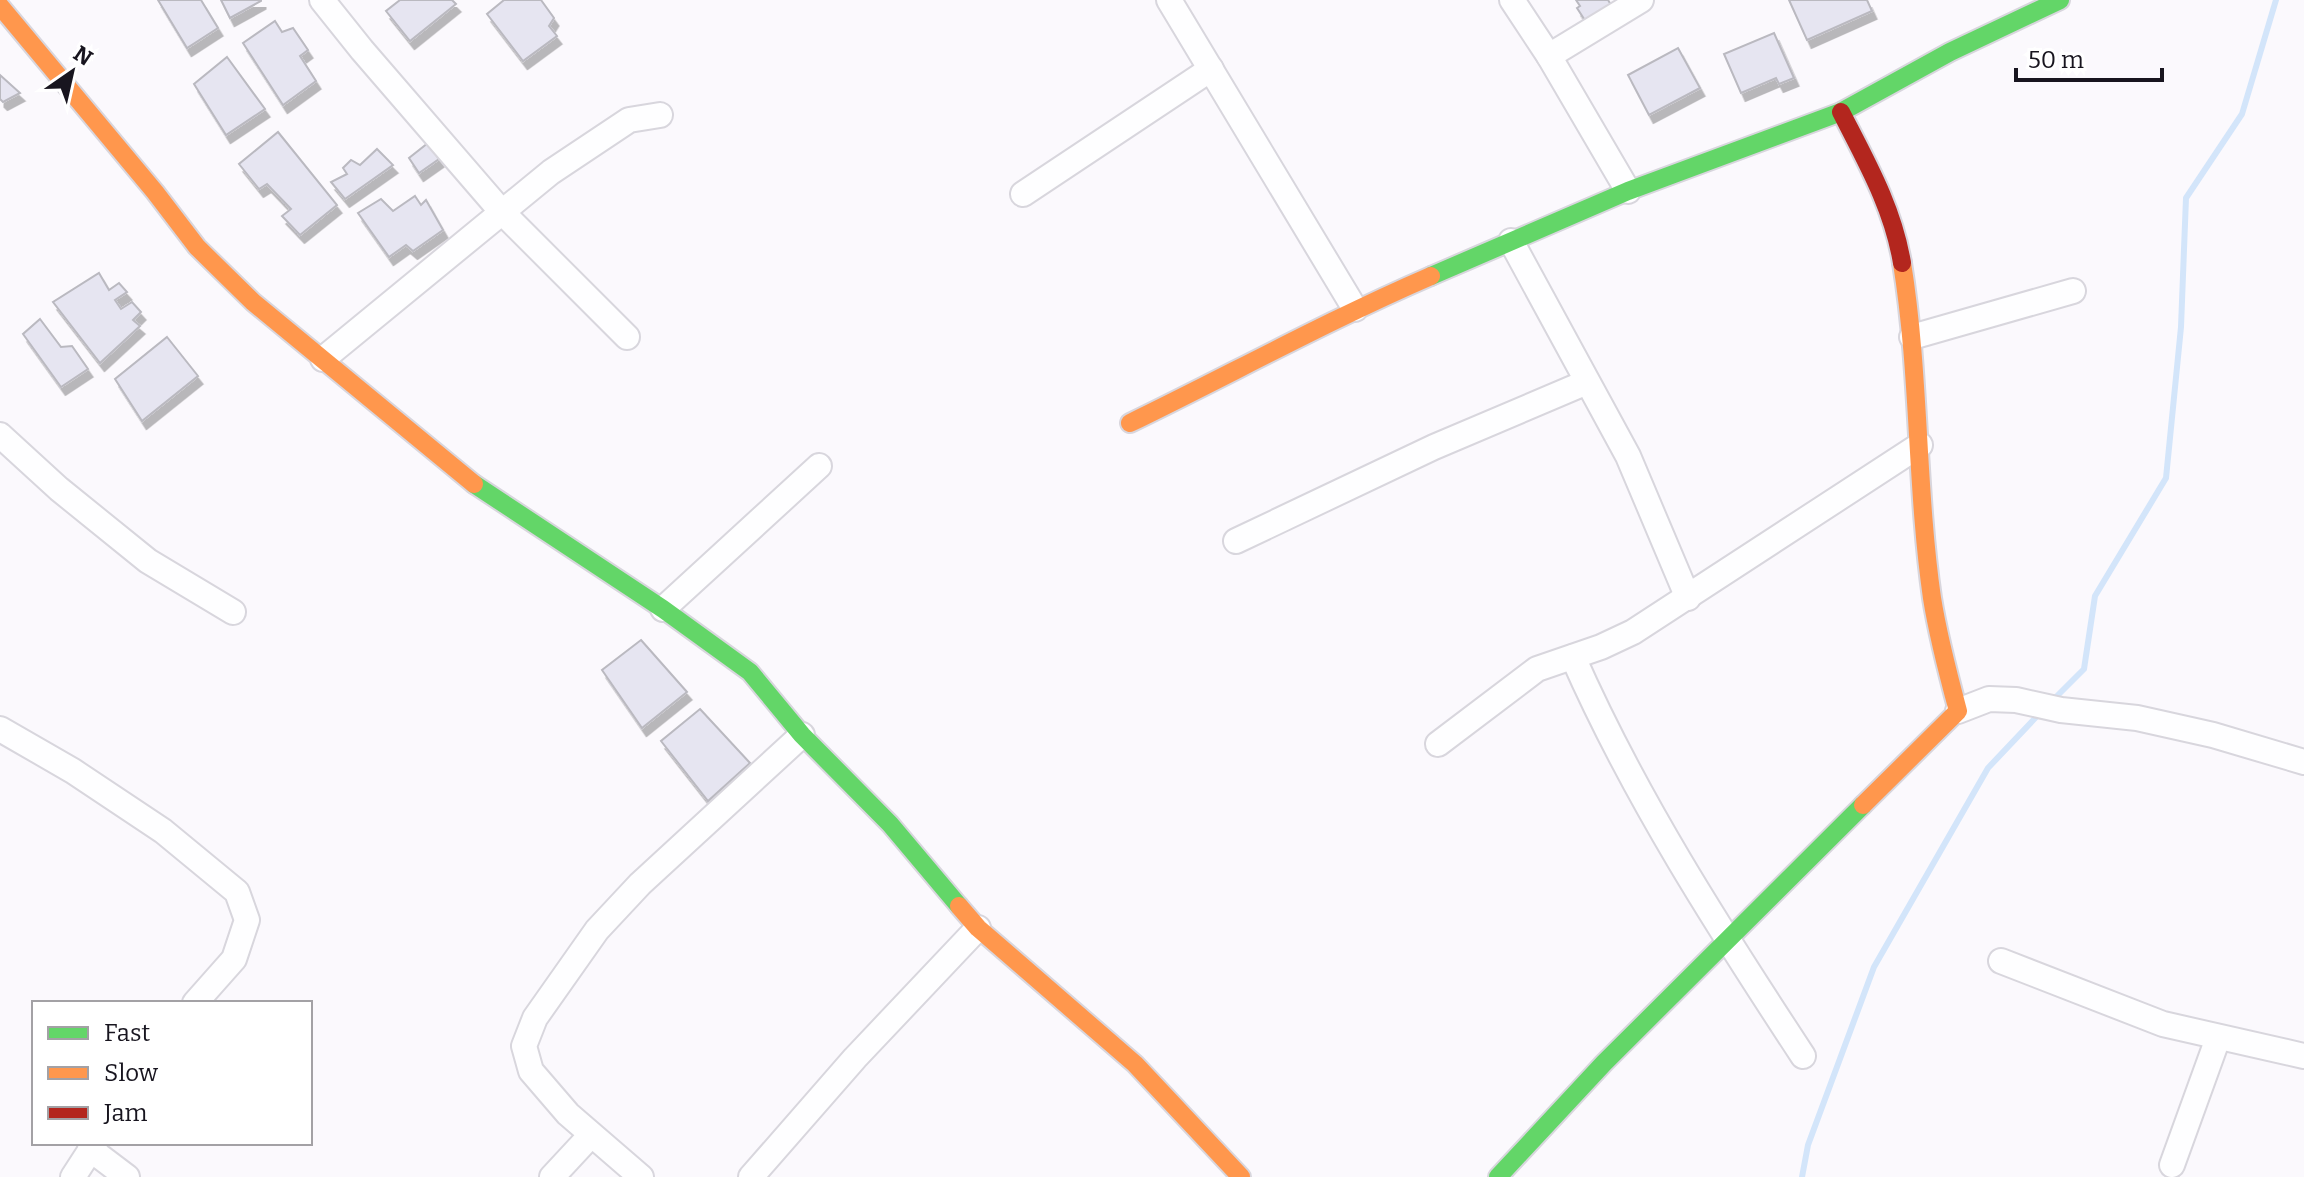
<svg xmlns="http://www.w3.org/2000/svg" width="2304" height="1177" viewBox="0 0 2304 1177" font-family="Bitter,serif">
<defs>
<filter id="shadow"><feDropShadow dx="4.5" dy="8" stdDeviation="0" flood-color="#0004"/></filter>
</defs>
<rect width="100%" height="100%" fill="#fbf9fd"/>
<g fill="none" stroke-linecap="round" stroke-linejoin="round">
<g stroke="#d3e5fa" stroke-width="6">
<polyline points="2053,700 2084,669 2095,596 2166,478 2181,327 2186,198 2242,114 2276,0"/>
<polyline points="1802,1177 1808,1145 1874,967 1988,768 2039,714"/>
</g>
</g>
<g fill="#e6e5f1" stroke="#bab9c0" stroke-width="2" filter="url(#shadow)">
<polygon points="158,0 201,0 218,28 187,48"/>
<polygon points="221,0 261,0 261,1 230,18"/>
<polygon points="400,0 452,0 456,4 410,41 386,11"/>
<polygon points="504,0 541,0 554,18 549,26 557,36 523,61 487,14"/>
<polygon points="1576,0 1608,0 1613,8 1588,25 1577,8 1580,6"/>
<polygon points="1789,0 1867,0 1872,11 1807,40"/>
<polygon points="275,21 282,32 293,28 308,50 300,56 316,81 283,105 243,43"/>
<polygon points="1774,33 1794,78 1779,84 1776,78 1741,93 1724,54"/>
<polygon points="1678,48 1700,88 1649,115 1628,75"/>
<polygon points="227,57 265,109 226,135 194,84"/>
<polygon points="0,75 20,93 3,102 0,99"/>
<polygon points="278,132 337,205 300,235 282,216 291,209 267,184 259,189 239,164"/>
<polygon points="428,143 439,159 419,173 409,158"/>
<polygon points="377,149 393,165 345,199 331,182 347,174 343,168 351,160 360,165"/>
<polygon points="415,196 421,205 426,200 443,230 413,251 406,245 389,257 358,213 381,199 393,211"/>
<polygon points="99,273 109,290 119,283 127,292 115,300 121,309 132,302 141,312 133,320 140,326 100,363 53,302"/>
<polygon points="40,319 61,347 72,346 88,369 61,387 23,334"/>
<polygon points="167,337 198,376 142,421 115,379"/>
<polygon points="641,640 687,692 642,728 602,670"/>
<polygon points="700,709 750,763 708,801 661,741"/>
</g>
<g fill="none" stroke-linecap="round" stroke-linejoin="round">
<g stroke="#d8d6dd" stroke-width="28">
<g id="street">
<polyline points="322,0 362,50 501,211 627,337"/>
<polyline points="1169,0 1355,309"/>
<polyline points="1512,0 1549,56 1628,191"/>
<polyline points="1549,56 1641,0"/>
<polyline points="1023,194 1211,69"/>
<polyline points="1511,241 1628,456 1688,598"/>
<polyline points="1912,337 2073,291"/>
<polyline points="323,359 551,172 629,120 660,115"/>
<polyline points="0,435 59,489 148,561 233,612"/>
<polyline points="1236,541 1434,447 1587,382"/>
<polyline points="663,609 819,466"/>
<path d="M1573 657C1635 798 1719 928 1803 1056"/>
<polyline points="1958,711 1989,699 2016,700 2061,710 2137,718 2213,735 2304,762"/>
<polyline points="0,729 73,771 163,831 237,892 247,920 234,959 195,1003"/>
<polyline points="1438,744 1537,669 1601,647 1633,632 1920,445"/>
<polyline points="2001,961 2163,1024 2304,1056"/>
<polyline points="90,1149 127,1177"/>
<polyline points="2172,1165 2218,1038"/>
<polyline points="73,1177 95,1143"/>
<polyline points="552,1177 591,1135"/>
<polyline points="641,1177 568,1114 531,1071 524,1046 535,1018 597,930 640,884 802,735"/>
<polyline points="751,1177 855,1058 978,928"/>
</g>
</g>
<g stroke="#d8d6dd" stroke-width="22">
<g id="fast">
<polyline points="1431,276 1628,191 1841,112 1950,52 2060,0"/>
<polyline points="474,484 663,609 750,672 802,735 890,824 959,906"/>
<polyline points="1498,1177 1604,1063 1863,805"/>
</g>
</g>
<g stroke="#d8d6dd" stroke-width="22">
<g id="slow">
<polyline points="0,6 155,192 197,247 253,302 474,484"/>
<path d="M1130 423C1231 374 1329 320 1431 276"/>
<path d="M1863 805 1958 711C1948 674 1938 636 1932 598 1916 487 1920 374 1902 263"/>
<polyline points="959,906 978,928 1135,1064 1241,1177"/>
</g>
</g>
<g stroke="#d8d6dd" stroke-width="22">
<path id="jam" d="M1841 112C1866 161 1893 208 1902 263"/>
</g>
<use href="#street" stroke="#fefeff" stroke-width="24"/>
<use href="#fast" stroke="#63d668" stroke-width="18"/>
<use href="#slow" stroke="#ff974d" stroke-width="18"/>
<use href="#jam" stroke="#b3261e" stroke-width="18"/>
</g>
<rect x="32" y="1001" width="280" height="144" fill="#ffffff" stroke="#a3a1a5" stroke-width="2"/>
<rect x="48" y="1027" width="40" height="12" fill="#63d668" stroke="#a3a1a5" stroke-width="2"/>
<text x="104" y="1041" font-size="24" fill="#18151f">Fast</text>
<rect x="48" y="1067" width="40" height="12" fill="#ff974d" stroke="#a3a1a5" stroke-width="2"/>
<text x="104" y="1081" font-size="24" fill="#18151f">Slow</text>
<rect x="48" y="1107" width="40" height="12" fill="#b3261e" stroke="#a3a1a5" stroke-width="2"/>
<text x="104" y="1121" font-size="24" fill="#18151f">Jam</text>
<g transform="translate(72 72) rotate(34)" stroke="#ffffff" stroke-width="6" paint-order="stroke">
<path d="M0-6L14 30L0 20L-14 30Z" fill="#18151f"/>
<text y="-12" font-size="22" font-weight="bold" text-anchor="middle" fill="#18151f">N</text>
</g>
<path d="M2016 68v12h146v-12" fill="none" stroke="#18151f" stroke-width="4"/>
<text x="2028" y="68" font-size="24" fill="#18151f" stroke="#ffffff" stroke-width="6" paint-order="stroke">50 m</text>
</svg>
